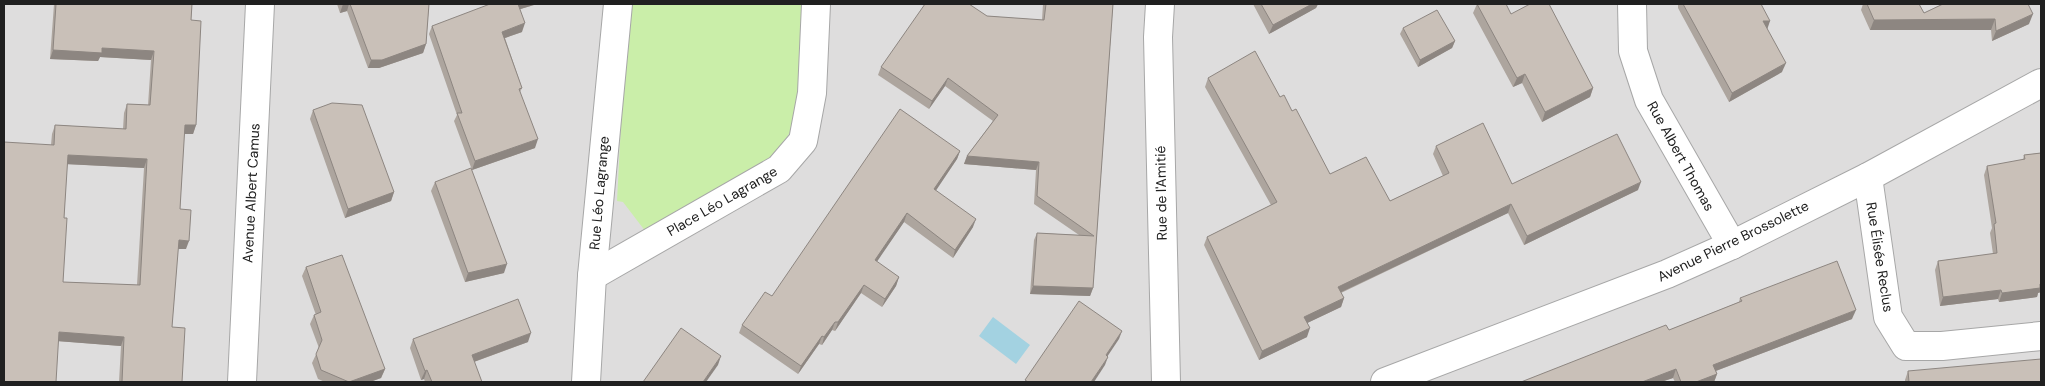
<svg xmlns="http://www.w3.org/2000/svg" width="2045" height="386" viewBox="0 0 2045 386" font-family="'DM Sans',sans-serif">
<rect width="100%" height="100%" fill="#f1ede5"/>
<rect fill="#dedddd" x="4" y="4" width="2037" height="378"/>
<polygon fill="#caeea9" points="628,4 804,4 801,100 794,125 782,146 763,169 649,236 623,202 617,201 627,9"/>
<polygon fill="#a3d2e1" points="993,317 1030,345 1016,364 979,336"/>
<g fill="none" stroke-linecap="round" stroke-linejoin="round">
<g stroke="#a7a7a7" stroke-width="30">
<g id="minor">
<polyline points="1160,4 1158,37 1166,382"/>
<polyline points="1632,4 1633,51 1649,100 1732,245"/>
<polyline points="1868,177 1888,317 1906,346 1942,346 2041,336"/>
<polyline points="592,276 779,169 803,141 812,93 816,4"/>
<polyline points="242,382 260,4"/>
<polyline points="586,382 592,276 618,4"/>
<polyline points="1385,382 1667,274 1732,245 1868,177 2041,83"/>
</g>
</g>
<use href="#minor" stroke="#fff" stroke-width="28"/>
</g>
<g fill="#ada59e" fill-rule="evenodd">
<path d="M54 4H192L191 20 196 125 193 134H184L180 209 186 249H178L172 327 182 382H119L121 346 58 341 51 145 52 134 55 125 123 129 124 113 127 104 148 105 151 60 100 57 98 61 50 59ZM67 164 144 168 137 285 63 282 64 218Z"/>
<polygon points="337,4 429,4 426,44 423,53 379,68 368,68 347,11 340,13"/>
<polygon points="1043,4 1113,4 1093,288 1090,296 1030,294 1034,240 1037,233 1079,235 1034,204 1036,170 964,164 967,156 993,121 945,86 929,109 878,75 881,67 987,16 1042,20"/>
<polygon points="1253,4 1318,4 1316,8 1269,34"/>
<polygon points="1477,4 1511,14 1593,88 1590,97 1542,122 1522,83 1513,87 1473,13"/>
<polygon points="1678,4 1761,4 1767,29 1782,72 1729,102 1678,8"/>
<polygon points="1863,4 1919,4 1924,13 1943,4 2029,24 1992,41 1991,30 1870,30 1861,10"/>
<polygon points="534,5 520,9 522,32 505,38 522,88 520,92 535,148 472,170 454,121 457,115 429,34 432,26"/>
<polygon points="1403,28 1455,41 1452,48 1418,67 1400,34"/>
<polygon points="1208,78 1280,97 1292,111 1330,174 1390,201 1443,176 1433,154 1436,146 1512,184 1638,190 1524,245 1508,213 1341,293 1344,298 1341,307 1307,323 1307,337 1259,360 1204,245 1207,237 1271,205 1205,87"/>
<polygon points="313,110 394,192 391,201 345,218 310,119"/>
<polygon points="960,151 957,159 935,191 973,227 953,258 904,222 876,262 899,277 896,286 882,307 861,293 835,331 832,330 822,345 819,344 798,374 739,333 742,325 772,296"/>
<polygon points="2041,153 2041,292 2038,293 2037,297 1999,302 1998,299 1940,306 1935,270 1938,261 1993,254 1990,233 1992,228 1984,175 1987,166 2023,160 2024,155"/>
<polygon points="435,182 504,273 465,282 431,191"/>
<polygon points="306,267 385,369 381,378 370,382 325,382 318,379 312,363 319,348 310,324 314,315 316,315 302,276"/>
<polygon points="1740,298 1852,319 1716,371 1717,374 1714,382 1675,382 1673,378 1661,382 1521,382 1669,330 1739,302"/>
<polygon points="413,339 528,342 474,362 482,382 425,382 424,379 421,380 410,348"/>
<polygon points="1908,371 2041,382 1905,382 1905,380"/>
</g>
<g fill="#8d8681">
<polygon points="343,4 349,4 347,11 340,13"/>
<polygon points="517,4 534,4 534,5 514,11"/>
<polygon points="1312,4 1318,4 1316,8 1269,34 1273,25"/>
<polygon points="2033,14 2029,24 1992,41 1996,31"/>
<polygon points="1995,19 1991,30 1870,30 1874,20"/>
<polygon points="1763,21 1770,21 1767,30"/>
<polygon points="525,23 522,32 499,40 502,32"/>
<polygon points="1455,41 1452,48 1418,67 1420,60"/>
<polygon points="426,44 423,53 379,68 368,68 371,60"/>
<polygon points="102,48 154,51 151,60 100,57 98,61 50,59 53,50"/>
<polygon points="1786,63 1782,72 1729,102 1732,93"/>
<polygon points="1525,74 1522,83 1513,87 1517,78"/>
<polygon points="948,78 945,86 929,109 932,101"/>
<polygon points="1593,88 1590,97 1542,122 1545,112"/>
<polygon points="185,125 196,125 193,134 182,134"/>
<polygon points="538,139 535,148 472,170 475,161"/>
<polygon points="960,151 957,159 931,198 934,189"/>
<polygon points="68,155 147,159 144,168 64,164"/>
<polygon points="967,156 1039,162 1036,170 964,164"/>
<polygon points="1641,182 1638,190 1524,245 1527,236"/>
<polygon points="394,192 391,201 345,218 348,209"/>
<polygon points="1511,204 1508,213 1335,295 1338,287"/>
<polygon points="907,213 904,222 872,269 875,260"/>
<polygon points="976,219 973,227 953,258 955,250"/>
<polygon points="179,240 189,241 186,249 176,249"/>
<polygon points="507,264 504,273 465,282 468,273"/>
<polygon points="899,277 896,286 882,307 885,299"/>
<polygon points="2041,284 2041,292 2038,293 2037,297 1999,302 2002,293"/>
<polygon points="864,285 861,293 835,331 838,322"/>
<polygon points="1033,286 1093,288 1090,296 1030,294"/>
<polygon points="2001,290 1998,299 1940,306 1943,297"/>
<polygon points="1344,298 1341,307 1301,326 1304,317"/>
<polygon points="1856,310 1852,319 1710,373 1713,365"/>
<polygon points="835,322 832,330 822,345 824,337"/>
<polygon points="1310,328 1307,337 1259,360 1262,351"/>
<polygon points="1122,331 1119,339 1103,363 1106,355"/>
<polygon points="59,332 124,337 121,346 56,341"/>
<polygon points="531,333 528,342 468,364 472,355"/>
<polygon points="822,336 819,344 798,374 801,366"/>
<polygon points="721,356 718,365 706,382 703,382"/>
<polygon points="1108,357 1105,365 1094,382 1091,382"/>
<polygon points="385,369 381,378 370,382 349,382"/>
<polygon points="1676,369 1673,378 1661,382 1642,382"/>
<polygon points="427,370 424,379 421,380 425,371"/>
<polygon points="1717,374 1714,382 1696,382"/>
</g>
<g fill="#c9c0b8" stroke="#8d8681" fill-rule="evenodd">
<path d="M56 4H192L191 20 201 21 196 125H185L180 209 191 210 189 241 179 240 172 327 185 328 182 382H122L124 337 59 332 56 382H4V142L54 145 55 125 126 129 127 104 150 105 154 51 102 48V53L53 50ZM68 155 147 159 140 285 63 282 67 218H64Z"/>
<polygon points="350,4 429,4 426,44 382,60 371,60"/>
<polygon points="490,4 518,4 525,23 502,32 522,88 519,89 538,139 475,161 457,113 462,113 432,26"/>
<polygon points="925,4 969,4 987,16 1044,20 1046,4 1113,4 1093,288 1033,286 1037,233 1094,236 1037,196 1039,162 967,156 998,115 948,78 932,101 881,67"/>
<polygon points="1261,4 1312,4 1273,25"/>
<polygon points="1477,4 1506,4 1511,14 1530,4 1549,4 1593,88 1545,112 1525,74 1517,78"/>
<polygon points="1683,4 1761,4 1770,21 1763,21 1786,63 1732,93"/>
<polygon points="1867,4 1919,4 1924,13 1943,4 2028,4 2033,14 1996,31 1995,19 1874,20"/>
<polygon points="1437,10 1455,41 1420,60 1403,28"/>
<polygon points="1255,51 1280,97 1284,95 1292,111 1296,109 1330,174 1366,157 1390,201 1449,173 1436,146 1483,123 1512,184 1617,134 1641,182 1527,236 1511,204 1338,287 1344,298 1304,317 1310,328 1262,351 1207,237 1277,202 1208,78"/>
<polygon points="332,103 362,105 394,192 348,209 313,110"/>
<polygon points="900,109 960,151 934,189 976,219 955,250 907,213 875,260 899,277 885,299 864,285 838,322 835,322 824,337 822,336 801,366 742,325 765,292 772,296"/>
<polygon points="2041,153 2041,284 2040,284 2040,288 2002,293 2001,290 1943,297 1938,261 1997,253 1994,224 1996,223 1987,166 2025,159 2024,155"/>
<polygon points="471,168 507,264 468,273 435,182"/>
<polygon points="342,255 385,369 349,382 321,370 316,354 322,340 314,315 321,312 306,267"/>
<polygon points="1837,261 1856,310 1713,365 1717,374 1696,382 1681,382 1676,369 1642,382 1521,382 1666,325 1669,330 1742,301 1740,298"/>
<polygon points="518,299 531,333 472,355 482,382 432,382 427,370 425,371 413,339"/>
<polygon points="1079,301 1122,331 1106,355 1108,357 1091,382 1028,382 1025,380"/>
<polygon points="681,328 721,356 703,382 643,382"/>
<polygon points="2041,359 2041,382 1909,382 1908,371"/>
</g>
<g text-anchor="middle" stroke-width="4" stroke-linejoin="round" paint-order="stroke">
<g font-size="14" fill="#202020" stroke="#fff">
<text transform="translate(1681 156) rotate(61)" y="5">Rue Albert Thomas</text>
<text transform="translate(251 193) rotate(-87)" y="5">Avenue Albert Camus</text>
<text transform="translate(599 193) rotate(-85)" y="5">Rue Léo Lagrange</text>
<text transform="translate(1161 193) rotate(-91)" y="5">Rue de l'Amitié</text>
<text transform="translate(722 201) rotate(-30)" y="5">Place Léo Lagrange</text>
<text transform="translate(1733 241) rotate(-26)" y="5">Avenue Pierre Brossolette</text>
<text transform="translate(1880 257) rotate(81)" y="5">Rue Élisée Reclus</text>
</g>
</g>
<rect width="2045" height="386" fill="none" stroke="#202020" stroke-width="10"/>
</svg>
